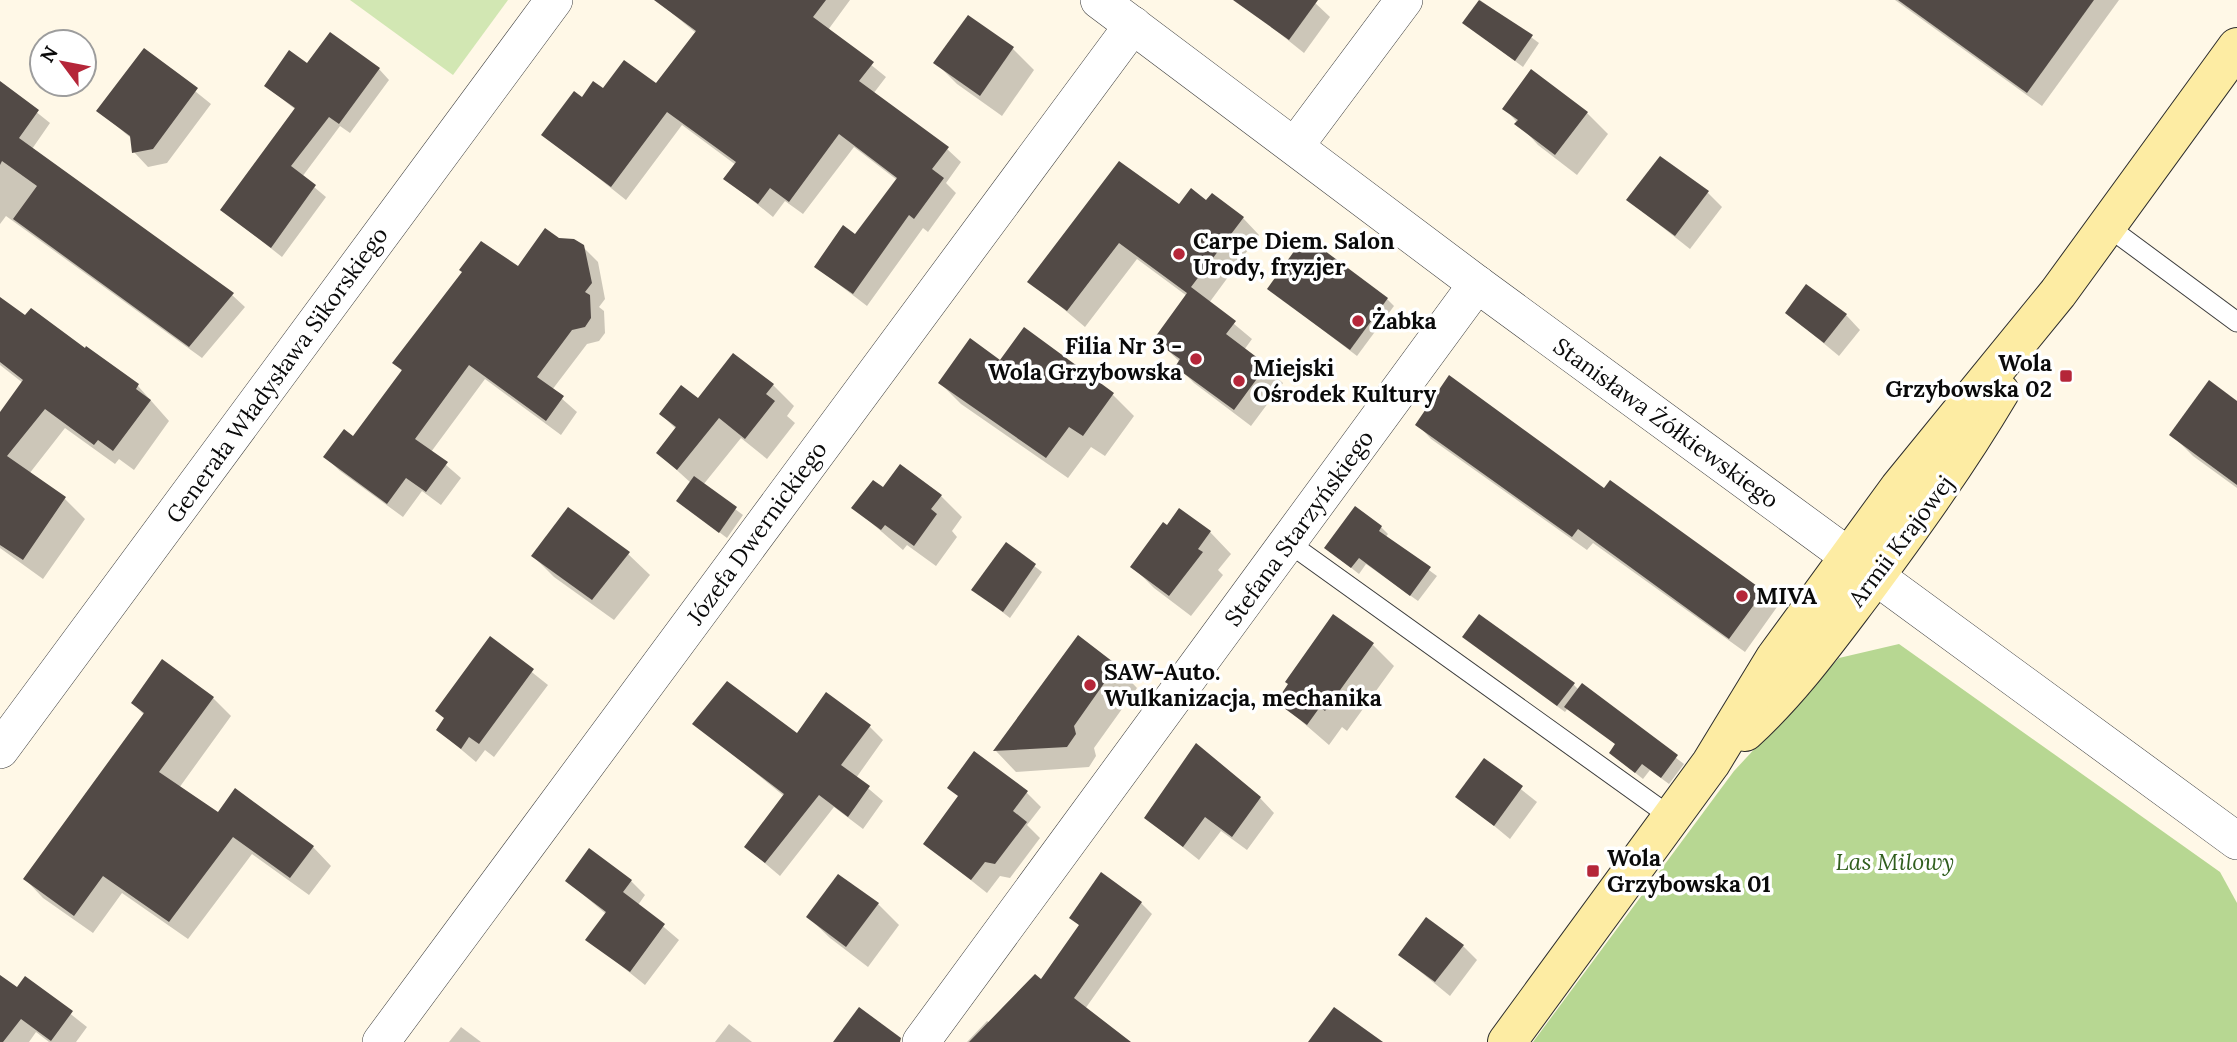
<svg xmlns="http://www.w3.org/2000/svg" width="2237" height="1042" viewBox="0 0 2237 1042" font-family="Lora,serif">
<rect width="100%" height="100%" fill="#fff8e7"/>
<polygon fill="#d2e7b3" points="350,0 508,0 453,75"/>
<polygon fill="#b7d792" points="1899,644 2220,872 2237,903 2237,1042 1533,1042 1734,771 1839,658"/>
<g fill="#0003">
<polygon points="656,0 850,0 828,30 886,77 873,94 947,149 961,162 946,183 956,193 928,232 923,228 867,306 816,267 856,236 897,180 854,147 803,214 785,201 773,217 725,178 736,165 682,125 626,200 543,134 582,99 603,90 656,86 696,33"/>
<polygon points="1254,0 1312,0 1330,17 1304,53 1248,8"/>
<polygon points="1480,0 1539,43 1523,67 1464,23"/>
<polygon points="1895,0 2119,0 2042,106"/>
<polygon points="968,17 1013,49 1034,70 1002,116 957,84 936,63"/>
<polygon points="144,50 211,104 167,163 148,167 134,152 132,139 99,111"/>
<polygon points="308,65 379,69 389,80 350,133 340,126 302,177 326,197 282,257 222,210 296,110 266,86"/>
<polygon points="1532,71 1587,113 1608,134 1577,175 1538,145 1504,108"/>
<polygon points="0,83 50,123 32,149 232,295 245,307 202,358 6,216 0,224"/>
<polygon points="1708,193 1722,207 1690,249 1628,200"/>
<polygon points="1207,202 1243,218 1259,235 1209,303 1252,339 1244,350 1283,383 1251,426 1194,383 1177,366 1180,362 1156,339 1187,296 1137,259 1085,327 1030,281 1179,207"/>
<polygon points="558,240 582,246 598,262 605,299 599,307 604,311 605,333 599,341 587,344 552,390 577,412 561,435 485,379 431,452 461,478 441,505 422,491 403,517 340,471 325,457 354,439 403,372 394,363"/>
<polygon points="1269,289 1387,299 1394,306 1357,356"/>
<polygon points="0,299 26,318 138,386 169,421 134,470 119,459 115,464 65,428 29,474 65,499 85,519 43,579 0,548 0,415 23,383 0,365"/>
<polygon points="1787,313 1846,315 1860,330 1839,356"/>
<polygon points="733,356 773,385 794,406 787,416 795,423 767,459 741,438 703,485 743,515 727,538 678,501 691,483 658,453 676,429 661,414 698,401"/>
<polygon points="1001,363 1113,395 1134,416 1105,456 1091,447 1068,478 961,404 940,383"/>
<polygon points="2237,403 2237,488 2193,456 2172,435"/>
<polygon points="1417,424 1605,491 1763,592 1777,607 1745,652 1593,543 1587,550 1431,439"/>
<polygon points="883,489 941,496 962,517 952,531 957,537 936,566 907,545 903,550 854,508"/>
<polygon points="1381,527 1388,534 1385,538 1437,576 1418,601 1366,564 1359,574 1326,548"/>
<polygon points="1210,532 1231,554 1218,570 1223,575 1191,616 1154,588 1132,566"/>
<polygon points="1007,545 1042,572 1010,618 974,590"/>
<polygon points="628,554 650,575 614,620 554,577 533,556"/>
<polygon points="1078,638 1116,666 1137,688 1094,748 1096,756 1089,767 1016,772 996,751"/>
<polygon points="490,639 548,685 494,757 485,750 476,762 438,730"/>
<polygon points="1471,643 1573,684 1579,690 1582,686 1684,764 1669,784 1650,770 1643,779 1618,759 1617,745 1568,708 1565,712"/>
<polygon points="1373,645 1394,666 1347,731 1342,727 1329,745 1278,701"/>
<polygon points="213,698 231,716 179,788 218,815 235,791 313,847 331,866 309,895 252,854 188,939 122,893 93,933 43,898 25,879 144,715 133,703"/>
<polygon points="694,723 797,735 869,726 883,740 856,778 883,801 863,829 834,807 780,876 746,847 784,796"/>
<polygon points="1484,760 1537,802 1510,839 1458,796"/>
<polygon points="1026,792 1041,807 1027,825 1040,838 1010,878 1000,876 987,893 925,844"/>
<polygon points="1260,798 1274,813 1247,850 1221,831 1199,860 1146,818"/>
<polygon points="567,881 631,881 645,895 638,905 679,940 645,985 588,939 606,914"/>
<polygon points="1141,903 1152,914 1085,1009 1125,1042 967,1042 987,1021 990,1023 1041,982 1080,926 1071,917"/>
<polygon points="878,904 899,925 868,967 830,938 808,917"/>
<polygon points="1463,946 1477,960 1450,996 1400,955"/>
<polygon points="0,977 17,989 25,978 87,1027 76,1042 49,1042 36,1032 29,1042 0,1042"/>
<polygon points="729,1024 752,1042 715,1042"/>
<polygon points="461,1027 481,1042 449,1042"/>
</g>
<g fill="#524a46">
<polygon points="654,0 826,0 813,17 874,62 859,81 949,147 932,169 944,178 914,219 909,215 853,294 814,267 843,225 855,234 897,178 839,134 789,202 770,188 758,204 723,179 736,162 667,112 611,187 541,135 574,91 582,97 593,81 603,88 624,60 656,83 696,31"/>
<polygon points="1233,0 1318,0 1289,40"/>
<polygon points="1479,0 1533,35 1515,61 1462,23"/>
<polygon points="1898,0 2094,0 2027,93"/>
<polygon points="968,15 1014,47 980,96 933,63"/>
<polygon points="330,32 380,68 339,124 329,117 291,166 316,185 271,248 220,210 295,108 264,86 289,50 307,63"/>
<polygon points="144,48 198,88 153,149 132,153 130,136 96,111"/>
<polygon points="1531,69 1588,112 1555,155 1514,124 1518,120 1502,109"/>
<polygon points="0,81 39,110 19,138 234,293 189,347 13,219 37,186 2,161 0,165"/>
<polygon points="1660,156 1709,191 1675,236 1626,200"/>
<polygon points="1119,161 1179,204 1191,188 1206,200 1212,193 1244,217 1191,287 1236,321 1226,334 1267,365 1234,410 1175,367 1180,359 1153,340 1187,293 1119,243 1067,311 1027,282"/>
<polygon points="545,228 559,238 574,239 584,245 592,283 585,292 590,295 591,318 585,327 572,330 537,377 564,396 546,421 469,365 415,439 448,462 426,492 406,478 387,504 323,457 344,429 353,436 402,370 392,363 462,272 459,270 481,241 518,266"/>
<polygon points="1305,236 1388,298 1350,350 1267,289"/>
<polygon points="1806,284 1847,314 1824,343 1785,313"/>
<polygon points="0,297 25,315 31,308 85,348 86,346 139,384 136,389 151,400 113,451 98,440 94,445 45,409 7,456 66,497 23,560 0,545 0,412 23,380 0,362"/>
<polygon points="1024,327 1114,393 1083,436 1069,427 1046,458 938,383 970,338 1000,360"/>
<polygon points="733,353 774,384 766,394 775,401 745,439 719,418 677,470 656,453 676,427 659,414 681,385 698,398"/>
<polygon points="1449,375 1604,488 1610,480 1764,591 1729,639 1578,529 1572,537 1415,425"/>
<polygon points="2209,380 2237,401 2237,485 2169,435"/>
<polygon points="900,464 942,495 931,509 937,514 914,546 885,525 881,530 851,508 873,480 883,487"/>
<polygon points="694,476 737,507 719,533 676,501"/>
<polygon points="1355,506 1382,526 1379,531 1431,567 1410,596 1359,558 1351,568 1324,548"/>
<polygon points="568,507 630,552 592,600 531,556"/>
<polygon points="1179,508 1211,531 1198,549 1203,552 1169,596 1130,567 1163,522 1167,525"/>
<polygon points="1006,542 1036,564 1003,612 971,590"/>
<polygon points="1333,614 1374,643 1325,711 1320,707 1307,725 1276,702 1288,684 1285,682"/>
<polygon points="1479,614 1575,683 1557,706 1462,637"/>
<polygon points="1078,635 1117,665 1074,726 1076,734 1067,747 993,751"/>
<polygon points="490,636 534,669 479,744 469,737 461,749 436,730 444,718 435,711"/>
<polygon points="162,659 214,697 159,772 218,812 235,788 314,846 290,878 233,837 169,922 103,876 74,916 23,879 144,713 131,703"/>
<polygon points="727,681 797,733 826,692 871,725 841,765 870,786 848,817 819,795 765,863 744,847 784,794 692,724"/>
<polygon points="1582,683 1678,755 1661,778 1642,764 1635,773 1609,753 1615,744 1564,707"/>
<polygon points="1196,743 1261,797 1232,837 1205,817 1183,847 1144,818"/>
<polygon points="974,751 1028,791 1013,811 1027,822 995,864 985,862 971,880 923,844 958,796 947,788"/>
<polygon points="1484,758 1523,786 1494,826 1455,797"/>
<polygon points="589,848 632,880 623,892 665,924 630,972 585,940 606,912 565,881"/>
<polygon points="1101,872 1142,902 1074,998 1131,1042 969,1042 1035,974 1041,979 1079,925 1069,918"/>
<polygon points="838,874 879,903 846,947 806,917"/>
<polygon points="1426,917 1464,945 1435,982 1398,955"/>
<polygon points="0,975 17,987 25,976 73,1011 51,1041 21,1019 3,1042 0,1042"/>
<polygon points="859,1007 901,1038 900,1042 833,1042"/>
<polygon points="1334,1007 1383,1042 1308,1042"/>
</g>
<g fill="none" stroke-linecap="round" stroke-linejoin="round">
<g stroke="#3d3d3d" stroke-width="21">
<g id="lane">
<polyline points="2107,226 2237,322"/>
<polyline points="1289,543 1671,817"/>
</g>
</g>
<g stroke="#3d3d3d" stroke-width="38">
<g id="street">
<polyline points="1099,0 1477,284 2237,841"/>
<polyline points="1295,146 1404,0"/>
<polyline points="0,750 554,0"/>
<polyline points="381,1042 1133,25"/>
<polyline points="921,1042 1477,284"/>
</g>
</g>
<g stroke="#2c2c2c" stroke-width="40">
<g id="secondary">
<path d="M1745 732C1792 689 1827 640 1865 590 1913 525 1959 461 2000 392"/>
<polyline points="1507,1042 1711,763 1775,658 1899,488 2058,293 2237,47"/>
</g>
</g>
<use href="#lane" stroke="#fff" stroke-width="19"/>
<use href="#street" stroke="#fff" stroke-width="37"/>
<use href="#secondary" stroke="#fdeca3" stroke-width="38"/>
</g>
<g fill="#b52639" stroke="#fff" stroke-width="2.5">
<circle cx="1179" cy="254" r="7"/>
<circle cx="1358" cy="321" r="7"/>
<circle cx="1196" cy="359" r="7"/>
<rect x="2059" y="369" width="14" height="14" rx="3.5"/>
<circle cx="1239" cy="381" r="7"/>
<circle cx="1742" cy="596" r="7"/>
<circle cx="1090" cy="685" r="7"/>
<rect x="1586" y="864" width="14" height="14" rx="3.5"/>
</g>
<g text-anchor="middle" stroke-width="7" stroke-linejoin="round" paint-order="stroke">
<g font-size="23" font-weight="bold" fill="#0a0a0a" stroke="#fff" text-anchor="start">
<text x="1193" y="249">Carpe Diem. Salon<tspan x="1193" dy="26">Urody, fryzjer</tspan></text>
<text x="1372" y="329">Żabka</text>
<text x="1182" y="354" text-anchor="end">Filia Nr 3 -<tspan x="1182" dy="26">Wola Grzybowska</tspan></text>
<text x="2052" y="371" text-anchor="end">Wola<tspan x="2052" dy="26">Grzybowska 02</tspan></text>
<text x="1253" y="376">Miejski<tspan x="1253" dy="26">Ośrodek Kultury</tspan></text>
<text x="1756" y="604">MIVA</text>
<text x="1104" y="680">SAW-Auto.<tspan x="1104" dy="26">Wulkanizacja, mechanika</tspan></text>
<text x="1607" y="866">Wola<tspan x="1607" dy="26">Grzybowska 01</tspan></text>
</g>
<g font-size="23" fill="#0a0a0a" stroke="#fff">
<text transform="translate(277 375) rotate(-54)" y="8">Generała Władysława Sikorskiego</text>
<text transform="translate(1666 423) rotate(36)" y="8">Stanisława Żółkiewskiego</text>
<text transform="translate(1299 528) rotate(-54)" y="8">Stefana Starzyńskiego</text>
<text transform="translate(757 533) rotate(-54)" y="8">Józefa Dwernickiego</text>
<text transform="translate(1901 541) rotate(-53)" y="8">Armii Krajowej</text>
</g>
<g font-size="23" font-style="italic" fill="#305e1d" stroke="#fff">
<text x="1895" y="870">Las Milowy</text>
</g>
</g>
<g transform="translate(63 63) rotate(302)"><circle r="33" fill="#ffffff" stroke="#9d9d9d" stroke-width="2"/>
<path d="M0-5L12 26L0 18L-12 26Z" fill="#b52639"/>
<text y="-10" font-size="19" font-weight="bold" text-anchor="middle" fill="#0a0a0a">N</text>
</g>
</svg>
